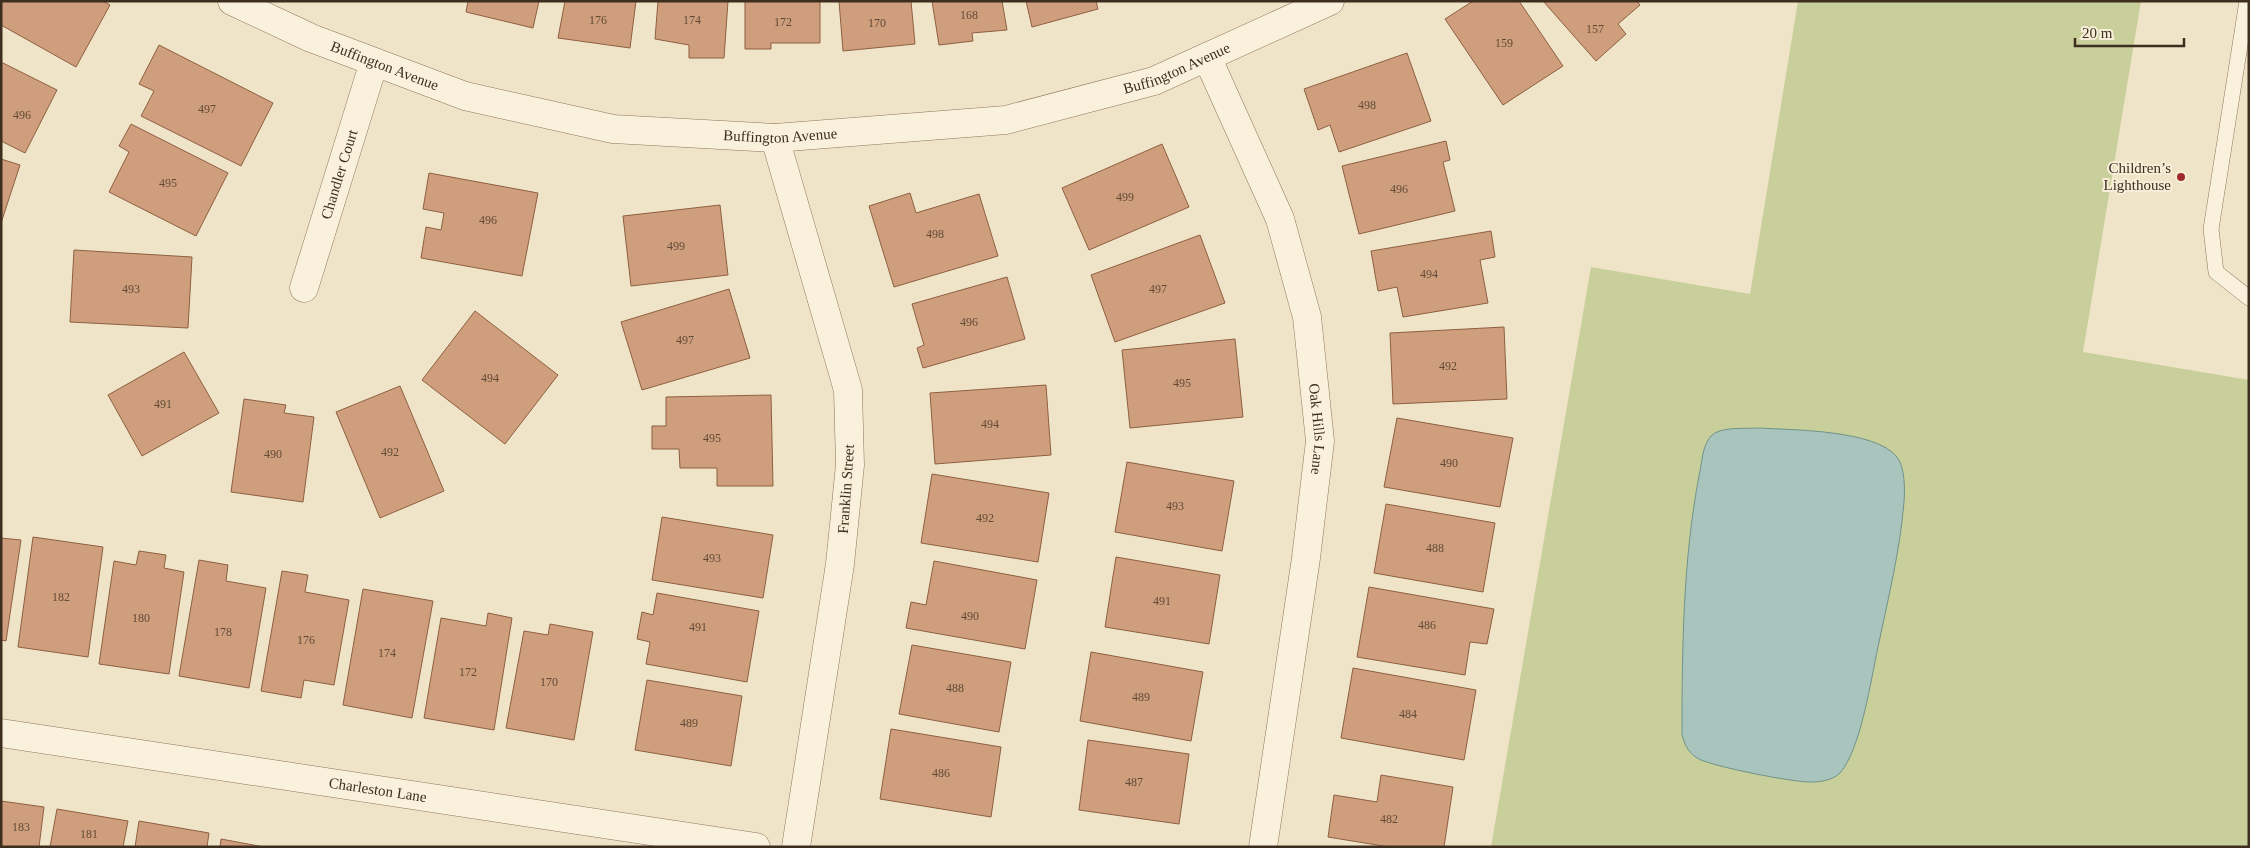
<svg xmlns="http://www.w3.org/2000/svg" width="2250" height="848" viewBox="0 0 2250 848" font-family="'Times New Roman',serif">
<rect width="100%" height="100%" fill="#f0e4c8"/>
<polygon fill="#c9cf9b" points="1798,1 2141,1 2083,352 2249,380 2249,847 1491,847 1591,267 1750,294"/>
<path fill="#a9c4bc" stroke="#6f938a" d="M1760 428C1793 430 1876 430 1897 457 1905 467 1905 490 1904 502 1900 551 1888 599 1878 647 1871 679 1861 749 1840 773 1833 780 1821 782 1812 782 1796 783 1709 766 1697 758 1688 752 1684 744 1682 734 1682 648 1683 560 1699 476 1702 463 1702 446 1711 436 1720 426 1747 429 1760 428Z"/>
<g fill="#cf9f7d" stroke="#8d5f41">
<polygon points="1,1 103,1 110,5 76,67 1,25"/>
<polygon points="468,1 539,1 533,28 466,12"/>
<polygon points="565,1 636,1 630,48 558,38"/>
<polygon points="658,1 728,1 724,58 689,58 689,45 655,39"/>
<polygon points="745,1 820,1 820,43 771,43 771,49 745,49"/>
<polygon points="839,1 911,1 915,44 843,51"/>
<polygon points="932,1 1002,1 1007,30 972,33 973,41 939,45"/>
<polygon points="1026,1 1096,1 1098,9 1032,27"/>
<polygon points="1473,1 1519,1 1563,66 1503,105 1445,19"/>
<polygon points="1543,1 1637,1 1640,5 1618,24 1626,34 1596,61"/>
<polygon points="159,45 273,103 241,166 141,116 154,91 139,84"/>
<polygon points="1407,53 1431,121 1339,152 1330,125 1318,130 1304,89"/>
<polygon points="1,62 57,90 25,153 1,141"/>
<polygon points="131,124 228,173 196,236 109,192 129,152 119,146"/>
<polygon points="1446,141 1450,160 1443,162 1455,211 1359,234 1342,166"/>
<polygon points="1162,144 1189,207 1089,250 1062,188"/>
<polygon points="1,159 20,165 1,223"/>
<polygon points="429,173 538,193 522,276 421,258 426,227 441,230 444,213 423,209"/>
<polygon points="910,193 916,213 979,194 998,256 894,287 869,206"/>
<polygon points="720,205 728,275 631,286 623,216"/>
<polygon points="1491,231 1495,257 1480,260 1488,303 1403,317 1397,287 1378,291 1371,251"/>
<polygon points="1200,235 1225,303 1115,342 1091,275"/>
<polygon points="74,250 192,257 188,328 70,322"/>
<polygon points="1007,277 1025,339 923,368 917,348 924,345 912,304"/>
<polygon points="729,289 750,358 642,390 621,322"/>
<polygon points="475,311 558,375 505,444 422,380"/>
<polygon points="1504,327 1507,399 1393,404 1390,333"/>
<polygon points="1235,339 1243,417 1130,428 1122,350"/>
<polygon points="184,352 219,413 142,456 108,395"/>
<polygon points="1046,385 1051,455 935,464 930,393"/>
<polygon points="400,386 444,491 380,518 336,412"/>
<polygon points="771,395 773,486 717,486 717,468 680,468 679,449 652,449 652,426 666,426 666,397"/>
<polygon points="244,399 286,405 284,413 314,417 303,502 231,492"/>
<polygon points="1397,418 1513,438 1500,507 1384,487"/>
<polygon points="1127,462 1234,481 1222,551 1115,532"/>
<polygon points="932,474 1049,493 1038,562 921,543"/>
<polygon points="1386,504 1495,523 1483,592 1374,573"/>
<polygon points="662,517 773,535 763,598 652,580"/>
<polygon points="33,537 103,547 88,657 18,647"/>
<polygon points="1,538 21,540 6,641 1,640"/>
<polygon points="139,551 166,555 164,568 184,572 169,674 99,664 114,561 136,565"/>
<polygon points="1116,557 1220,575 1209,644 1105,627"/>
<polygon points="199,560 228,565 226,581 266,588 249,688 179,676"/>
<polygon points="934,561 1037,580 1025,649 906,628 911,602 926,605"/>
<polygon points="282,571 308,575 305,592 349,600 334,685 304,680 301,698 261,691"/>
<polygon points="1369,587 1494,609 1487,644 1470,642 1465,675 1357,657"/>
<polygon points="363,589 433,601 412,718 343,705"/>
<polygon points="657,593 759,611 747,682 646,664 650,642 637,639 642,612 653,615"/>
<polygon points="488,613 512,618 494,730 424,718 441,618 486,626"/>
<polygon points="550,624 593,632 574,740 506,728 524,631 548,635"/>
<polygon points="912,645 1011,662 999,732 899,714"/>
<polygon points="1091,652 1203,672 1191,741 1080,721"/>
<polygon points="1353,668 1476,690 1464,760 1341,738"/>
<polygon points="647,680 742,696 731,766 635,750"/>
<polygon points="891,729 1001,747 991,817 880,799"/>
<polygon points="1088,740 1189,754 1179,824 1079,810"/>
<polygon points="1381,775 1453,787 1444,847 1389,847 1328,837 1334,795 1377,802"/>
<polygon points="1,801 44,807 39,847 1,847"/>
<polygon points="57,809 128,821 123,847 50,847"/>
<polygon points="139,821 209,833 207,847 135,847"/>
<polygon points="221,839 264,847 220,847"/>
</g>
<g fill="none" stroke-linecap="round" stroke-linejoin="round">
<g stroke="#8d765c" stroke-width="16">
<polyline id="lane" points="2247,1 2211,229 2216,272 2249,298"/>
</g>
<g stroke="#8d765c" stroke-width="29">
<g id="street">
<path id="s1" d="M232 1 311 38 465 96 613 129 775 138 1006 120 1154 81 1330 1"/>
<path id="s2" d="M1207 57 1280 219 1307 317 1320 441 1306 558 1263 847"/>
<polyline points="775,138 848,390 850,465 840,564 796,847"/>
<path id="s3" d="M304 288 374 62"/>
<path id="s4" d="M1 733 756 847"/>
</g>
</g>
<use href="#lane" stroke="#faf1dc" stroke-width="15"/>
<use href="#street" stroke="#faf1dc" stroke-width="28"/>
</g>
<circle fill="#9e2a2b" stroke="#f7eed8" stroke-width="2" cx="2181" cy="177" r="5"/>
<g text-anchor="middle" stroke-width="4" stroke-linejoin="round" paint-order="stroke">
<g font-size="12" fill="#624a37">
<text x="969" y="19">168</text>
<text x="598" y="24">176</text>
<text x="692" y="24">174</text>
<text x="783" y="26">172</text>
<text x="877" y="27">170</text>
<text x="1595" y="33">157</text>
<text x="1504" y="47">159</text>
<text x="1367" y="109">498</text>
<text x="207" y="113">497</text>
<text x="22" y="119">496</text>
<text x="168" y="187">495</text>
<text x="1399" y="193">496</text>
<text x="1125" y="201">499</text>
<text x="488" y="224">496</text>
<text x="935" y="238">498</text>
<text x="676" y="250">499</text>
<text x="1429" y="278">494</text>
<text x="131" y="293">493</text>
<text x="1158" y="293">497</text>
<text x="969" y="326">496</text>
<text x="685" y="344">497</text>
<text x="1448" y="370">492</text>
<text x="490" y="382">494</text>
<text x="1182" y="387">495</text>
<text x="163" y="408">491</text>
<text x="990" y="428">494</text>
<text x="712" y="442">495</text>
<text x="390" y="456">492</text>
<text x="273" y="458">490</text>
<text x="1449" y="467">490</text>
<text x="1175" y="510">493</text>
<text x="985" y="522">492</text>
<text x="1435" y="552">488</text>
<text x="712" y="562">493</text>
<text x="61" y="601">182</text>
<text x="1162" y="605">491</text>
<text x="970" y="620">490</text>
<text x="141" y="622">180</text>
<text x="1427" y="629">486</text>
<text x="698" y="631">491</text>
<text x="223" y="636">178</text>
<text x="306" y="644">176</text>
<text x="387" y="657">174</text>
<text x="468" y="676">172</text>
<text x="549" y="686">170</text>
<text x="955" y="692">488</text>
<text x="1141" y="701">489</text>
<text x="1408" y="718">484</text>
<text x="689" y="727">489</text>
<text x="941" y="777">486</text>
<text x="1134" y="786">487</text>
<text x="1389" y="823">482</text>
<text x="21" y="831">183</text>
<text x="89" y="838">181</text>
</g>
<g font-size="15" fill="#3d2e20" stroke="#f7eed8">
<text dy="5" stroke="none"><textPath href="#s1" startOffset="166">Buffington Avenue</textPath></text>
<text dy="5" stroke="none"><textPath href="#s1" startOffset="976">Buffington Avenue</textPath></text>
<text dy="5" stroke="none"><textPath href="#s1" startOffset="571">Buffington Avenue</textPath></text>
<text dy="5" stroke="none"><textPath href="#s3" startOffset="119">Chandler Court</textPath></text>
<text dy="5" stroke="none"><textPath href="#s2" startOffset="392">Oak Hills Lane</textPath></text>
<text transform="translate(846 489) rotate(-86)" y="5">Franklin Street</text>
<text dy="5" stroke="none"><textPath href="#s4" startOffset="381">Charleston Lane</textPath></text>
</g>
<g font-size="15" fill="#3d2e20" stroke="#f7eed8" text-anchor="end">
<text x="2171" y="173">Children’s<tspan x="2171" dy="17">Lighthouse</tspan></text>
</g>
</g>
<rect width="2250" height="848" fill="none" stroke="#3d2e20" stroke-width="5"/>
<path d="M2075 38v8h109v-8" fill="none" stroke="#3d2e20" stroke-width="2.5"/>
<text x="2082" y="38" font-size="15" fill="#3d2e20" stroke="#f7eed8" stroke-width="4" paint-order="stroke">20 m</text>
</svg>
